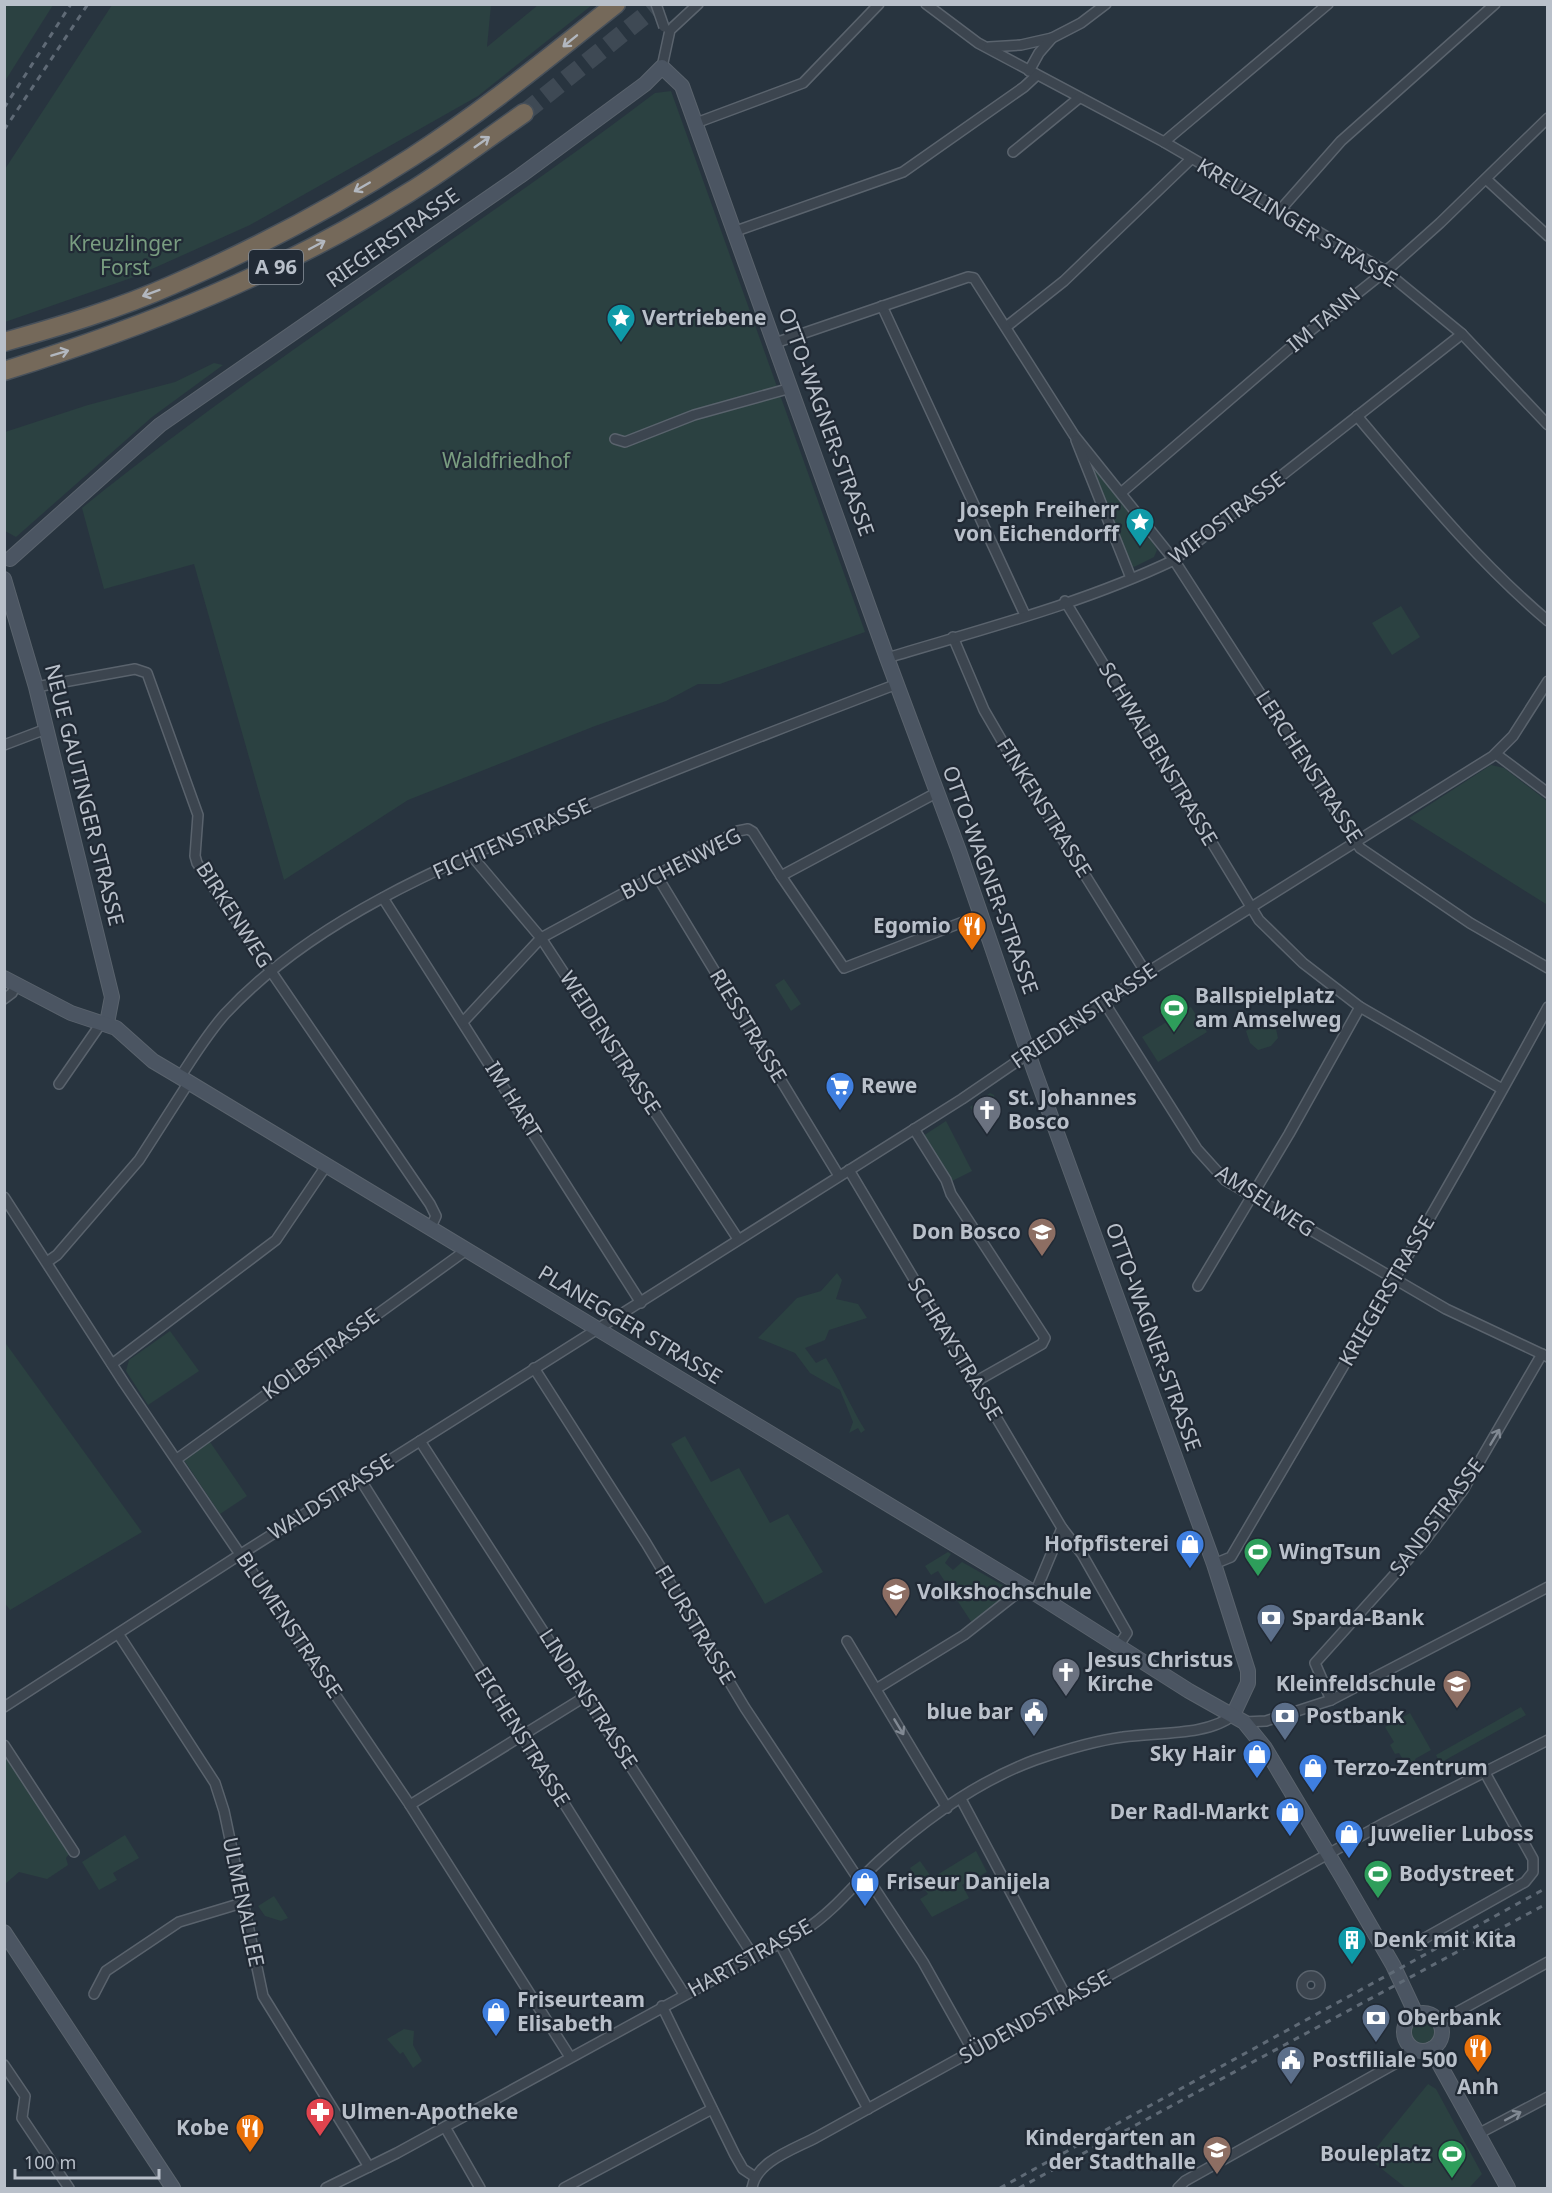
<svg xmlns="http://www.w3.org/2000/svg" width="1552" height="2193" viewBox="0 0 1552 2193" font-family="'Noto Sans',sans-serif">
<rect width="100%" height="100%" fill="#28343f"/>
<g fill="#2b4141">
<polygon points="5,4 53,5 5,81 4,5"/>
<polygon points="112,5 491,5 487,47 538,5 592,5 478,96 250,225 134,277 5,322 5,169"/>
<path d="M671 91 865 632 720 684H698L666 701 595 726 408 800 284 880 194 564 104 589 82 508C266 359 467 236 655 93Z"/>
<polygon points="214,363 223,365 152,417 16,537 5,531 5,432 88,405 175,382"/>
<polygon points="1090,463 1152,541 1157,550 1154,557 1134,567 1130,565"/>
<polygon points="1401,606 1420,637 1392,655 1372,623"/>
<polygon points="1491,765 1504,768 1547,801 1546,904 1409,818"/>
<polygon points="784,979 801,1004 791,1011 775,985"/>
<polygon points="1191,1007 1207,1032 1158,1062 1142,1037"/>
<polygon points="1266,1017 1276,1029 1278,1038 1271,1046 1258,1050 1250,1043 1246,1031"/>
<polygon points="990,1093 994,1095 996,1104 974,1114 970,1107"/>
<polygon points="946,1121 972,1171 952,1181 923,1136"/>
<path d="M837 1273 842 1280 836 1299 858 1304 867 1318 829 1330 825 1340 805 1348 816 1363 826 1358C840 1381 850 1406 865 1430L861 1433 858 1428 849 1433 853 1422 840 1390 810 1373 795 1353 758 1338 797 1298 821 1291Z"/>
<polygon points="170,1331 199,1371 148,1405 126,1371 129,1360"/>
<polygon points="4,1341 142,1532 10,1610 4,1602"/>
<polygon points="685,1436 711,1482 739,1468 770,1523 788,1514 823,1572 765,1604 671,1444"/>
<polygon points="210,1442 247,1496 220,1514 184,1460"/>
<path d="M948 1552 951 1554 945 1563 953 1570 962 1562 1006 1587C1007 1603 984 1614 972 1623L938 1571 931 1575 925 1566Z"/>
<polygon points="1521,1707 1526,1715 1440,1763 1436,1755"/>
<polygon points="1410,1713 1431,1750 1415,1759 1423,1774 1415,1779 1399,1753 1395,1754 1390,1745 1394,1742 1385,1727"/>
<polygon points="5,1754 69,1854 66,1858 68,1865 47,1879 19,1872 5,1884"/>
<polygon points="125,1835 139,1858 113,1873 117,1880 99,1890 82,1862"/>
<polygon points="976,1851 987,1872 962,1885 969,1898 932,1917 920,1899 928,1894 910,1868 920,1861 932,1878"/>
<polygon points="274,1896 288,1918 281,1921 265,1916 258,1906"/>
<circle cx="1423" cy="2032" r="15"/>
<polygon points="404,2029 414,2031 413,2045 422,2061 413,2068 403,2052 400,2054 387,2039"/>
<polygon points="1428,2084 1436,2089 1482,2174 1469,2188 1406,2188 1368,2158"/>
</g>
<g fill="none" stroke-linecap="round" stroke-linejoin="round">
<polyline stroke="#3e4954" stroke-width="18" stroke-dasharray="18 9" stroke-linecap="butt" points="524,113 659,4"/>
<g stroke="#5a636d" stroke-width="12">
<g id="street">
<polyline points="926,4 978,43 1164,142 1384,270 1462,334 1548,425"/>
<polyline points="989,47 1021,45 1052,38"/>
<polyline points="662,67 670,30 698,4"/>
<polyline points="1029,71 1039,53 1052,38 1081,23 1106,4"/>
<polyline points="696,123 803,83 879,4"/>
<polyline points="1164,142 1328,4"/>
<polyline points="1013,152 1079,98"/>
<polyline points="1486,179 1548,236"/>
<polyline points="1281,209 1341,141 1495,4"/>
<polyline points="736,231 903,172 1024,87 1037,75"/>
<polyline points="882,306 1025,615"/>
<polyline points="1006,327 1064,281 1191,159"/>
<polyline points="775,343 968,277 974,278 1074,435 1174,560 1360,848 1470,923 1548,968"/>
<path d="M1357 416C1418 488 1476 560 1548 621"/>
<polyline points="615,439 625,442 694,415 791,388"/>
<polyline points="1076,440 1131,578"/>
<polyline points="1122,492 1305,335 1393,265 1440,223 1548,118"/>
<polyline points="1065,601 1259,920 1303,963 1360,1007 1502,1089"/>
<polyline points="953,637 984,710 1009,753 1146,973"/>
<path d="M887 658C983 629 1084 603 1174 560L1462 334"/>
<polyline points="36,687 135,669 147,673 198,815 195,856 197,863 430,1204 436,1216 430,1229"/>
<polyline points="4,745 46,729"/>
<polyline points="1496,754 1548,793"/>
<polyline points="471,855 541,938 738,1239"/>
<polyline points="657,876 839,1176"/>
<polyline points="781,876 844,968 981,915"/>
<polyline points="383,898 641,1303"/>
<polyline points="4,999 12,993 16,984"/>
<polyline points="1104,1002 1197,1149 1225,1180 1446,1309 1548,1357"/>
<polyline points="463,1022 541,938 738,831 748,829 753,832 781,876 936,793"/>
<path d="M180 1077C194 1056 208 1033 225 1014 319 913 460 859 584 807 688 764 792 724 897 684"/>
<polyline points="59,1084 102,1022"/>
<polyline points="914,1129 946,1180 951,1194 1045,1338 1042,1344 975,1382"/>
<polyline points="849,1170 1062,1528 1035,1593"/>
<polyline points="4,1197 124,1383 410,1805 570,2057"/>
<polyline points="47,1262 57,1255 139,1160 189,1082"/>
<polyline points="1198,1286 1289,1134 1360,1007"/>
<polyline points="112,1364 276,1240 326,1166"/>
<polyline points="534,1368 646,1543 745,1708 859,1880"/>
<polyline points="420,1441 754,1957"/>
<polyline points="177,1459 465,1251"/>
<polyline points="360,1479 684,1994"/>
<polyline points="1062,1528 1082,1554 1127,1633 1119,1645"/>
<path d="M1214 1564 1231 1557C1338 1375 1447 1193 1548 1007"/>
<polyline points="119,1635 215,1783 224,1811 263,1996 369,2167"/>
<polyline points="847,1641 947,1808"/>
<polyline points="876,1689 964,1635 1025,1587"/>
<polyline points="1331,1700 1315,1663 1422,1544 1463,1490 1542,1354"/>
<polyline points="4,1707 241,1554 962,1099 1146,973 1493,756 1513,736 1548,681"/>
<polyline points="1244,1722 1266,1721 1331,1700 1548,1587"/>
<polyline points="4,1745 74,1852"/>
<polyline points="961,1799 1067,1998"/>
<polyline points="410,1805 586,1696"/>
<polyline points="865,1874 923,1962 973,2051"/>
<polyline points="780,1944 868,2109"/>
<polyline points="1419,1945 1425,1938 1525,1882 1533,1872 1533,1859 1484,1771"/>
<circle cx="1311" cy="1985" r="9"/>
<polyline points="94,1994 106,1971 179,1922 242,1903"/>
<polyline points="662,2006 735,2155 743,2169 755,2177"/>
<polyline points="1439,2022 1548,1962"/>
<polyline points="4,2065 25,2096 22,2118 69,2188"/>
<polyline points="445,2127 480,2188"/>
<polyline points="1478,2134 1548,2097"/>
<path d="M326 2188 397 2153 806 1929C834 1911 855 1883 879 1861 924 1820 978 1781 1035 1760 1064 1750 1093 1741 1123 1737 1155 1732 1209 1736 1233 1715"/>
<polyline points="564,2188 712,2109"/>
<path d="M752 2188C756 2161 795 2149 817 2137L1386 1822 1548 1740"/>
<polyline points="1178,2188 1185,2181 1398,2062 1411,2047"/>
</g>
</g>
<g stroke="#5a636d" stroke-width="16">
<g id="secondary">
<polyline points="10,559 160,425 520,176 645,84 662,67 682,86 887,658 959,851 1034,1070 1214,1564 1248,1671 1248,1683 1233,1715"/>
<polyline points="4,579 36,687 112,997 107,1023"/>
<polyline points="4,978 71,1013 116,1028 153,1061 180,1077 1025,1587 1189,1691 1244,1722 1265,1748 1342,1877 1393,1965 1416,2014"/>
<polyline points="4,1932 173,2188"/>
<circle cx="1423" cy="2032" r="19"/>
<polyline points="1431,2049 1508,2188"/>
</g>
</g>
<g stroke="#47505a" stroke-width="21">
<g id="highway">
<path d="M4 342C61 326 118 309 172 285 255 249 336 206 412 157 484 111 549 57 616 4"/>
<path d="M4 371C147 326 280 273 408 193 447 169 485 140 524 113"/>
</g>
</g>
<use href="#street" stroke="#3c454f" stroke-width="9"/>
<use href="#secondary" stroke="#4b5562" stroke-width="14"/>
<use href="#highway" stroke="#75695a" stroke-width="18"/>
<g stroke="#5f6a76" stroke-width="3" stroke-dasharray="6 6" stroke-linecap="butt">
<polyline points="4,108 71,4"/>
<polyline points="4,130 88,4"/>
<polyline points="1000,2188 1548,1887"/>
<polyline points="1019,2188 1548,1903"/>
</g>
<g stroke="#5a636d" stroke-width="12" stroke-linecap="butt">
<polyline id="street-bridge" points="656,4 664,27"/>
</g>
<use href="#street-bridge" stroke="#3c454f" stroke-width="9"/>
</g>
<defs><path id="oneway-shaft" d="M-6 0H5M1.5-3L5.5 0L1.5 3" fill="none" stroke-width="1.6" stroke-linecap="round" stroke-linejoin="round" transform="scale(1.5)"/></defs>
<g stroke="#b2b7bf">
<use href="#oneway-shaft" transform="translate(570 41) rotate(141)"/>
<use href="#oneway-shaft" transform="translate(482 142) rotate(-35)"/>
<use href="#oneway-shaft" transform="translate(362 187) rotate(150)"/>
<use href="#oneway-shaft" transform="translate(317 245) rotate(-28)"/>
<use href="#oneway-shaft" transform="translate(151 293) rotate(160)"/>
<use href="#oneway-shaft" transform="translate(60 353) rotate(-17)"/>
</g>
<g stroke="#818993">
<use href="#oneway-shaft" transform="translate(1495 1437) rotate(-59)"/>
<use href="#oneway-shaft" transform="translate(899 1727) rotate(59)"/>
<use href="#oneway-shaft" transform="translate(1513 2116) rotate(-28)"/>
</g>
<defs>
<g id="sight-pin" transform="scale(1.5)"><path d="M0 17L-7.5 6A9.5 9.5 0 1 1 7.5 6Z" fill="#0f9aa8" stroke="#212a35"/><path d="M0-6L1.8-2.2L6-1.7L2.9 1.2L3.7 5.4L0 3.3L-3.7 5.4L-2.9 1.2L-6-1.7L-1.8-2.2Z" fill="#fff"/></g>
<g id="restaurant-pin" transform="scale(1.5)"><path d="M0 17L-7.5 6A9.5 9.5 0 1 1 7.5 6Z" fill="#e8710a" stroke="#212a35"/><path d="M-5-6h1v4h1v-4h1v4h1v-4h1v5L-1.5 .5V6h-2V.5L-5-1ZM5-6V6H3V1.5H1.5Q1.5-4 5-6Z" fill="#fff"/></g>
<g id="stadium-pin" transform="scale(1.5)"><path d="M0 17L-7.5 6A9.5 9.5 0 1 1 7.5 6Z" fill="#2e9e5b" stroke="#212a35"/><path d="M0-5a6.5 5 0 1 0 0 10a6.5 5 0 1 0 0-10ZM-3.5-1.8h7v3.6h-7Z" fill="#fff"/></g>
<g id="supermarket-pin" transform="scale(1.5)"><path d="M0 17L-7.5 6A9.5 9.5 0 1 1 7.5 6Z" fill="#3f7fe0" stroke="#212a35"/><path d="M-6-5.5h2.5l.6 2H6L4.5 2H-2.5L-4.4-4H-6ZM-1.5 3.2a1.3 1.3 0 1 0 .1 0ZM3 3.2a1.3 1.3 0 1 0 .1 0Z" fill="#fff"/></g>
<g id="church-pin" transform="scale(1.5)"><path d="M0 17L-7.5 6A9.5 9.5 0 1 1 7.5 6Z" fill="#6b7280" stroke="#212a35"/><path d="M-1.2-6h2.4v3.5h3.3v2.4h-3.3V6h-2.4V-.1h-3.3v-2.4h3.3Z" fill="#fff"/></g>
<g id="school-pin" transform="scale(1.5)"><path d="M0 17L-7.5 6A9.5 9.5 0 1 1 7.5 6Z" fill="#8d6e63" stroke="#212a35"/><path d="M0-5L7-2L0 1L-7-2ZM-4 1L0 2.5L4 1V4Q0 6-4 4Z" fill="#fff"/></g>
<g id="shop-pin" transform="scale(1.5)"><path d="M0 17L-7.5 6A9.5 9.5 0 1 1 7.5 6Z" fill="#3f7fe0" stroke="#212a35"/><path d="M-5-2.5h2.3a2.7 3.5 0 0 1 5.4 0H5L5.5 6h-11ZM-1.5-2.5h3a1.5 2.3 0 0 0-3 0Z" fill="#fff"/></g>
<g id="university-pin" transform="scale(1.5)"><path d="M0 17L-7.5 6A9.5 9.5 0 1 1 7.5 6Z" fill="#8d6e63" stroke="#212a35"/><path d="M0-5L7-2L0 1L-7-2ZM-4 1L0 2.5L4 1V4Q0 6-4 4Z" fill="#fff"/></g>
<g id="bank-pin" transform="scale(1.5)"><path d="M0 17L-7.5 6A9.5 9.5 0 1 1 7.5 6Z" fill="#5c6f8a" stroke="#212a35"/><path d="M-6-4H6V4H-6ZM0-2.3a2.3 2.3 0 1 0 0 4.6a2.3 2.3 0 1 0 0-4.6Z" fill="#fff"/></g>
<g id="civic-pin" transform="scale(1.5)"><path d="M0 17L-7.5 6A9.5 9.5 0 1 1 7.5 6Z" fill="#5c6f8a" stroke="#212a35"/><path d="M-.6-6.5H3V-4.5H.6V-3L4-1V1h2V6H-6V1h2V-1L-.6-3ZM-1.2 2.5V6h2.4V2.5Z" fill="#fff"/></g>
<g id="building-pin" transform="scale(1.5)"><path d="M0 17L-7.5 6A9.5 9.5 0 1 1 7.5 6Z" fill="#0f9aa8" stroke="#212a35"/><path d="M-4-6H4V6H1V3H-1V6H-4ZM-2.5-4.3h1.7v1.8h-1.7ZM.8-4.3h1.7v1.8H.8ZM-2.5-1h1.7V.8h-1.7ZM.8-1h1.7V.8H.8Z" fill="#fff"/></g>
<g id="pharmacy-pin" transform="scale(1.5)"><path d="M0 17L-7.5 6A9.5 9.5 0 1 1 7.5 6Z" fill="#e0444e" stroke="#212a35"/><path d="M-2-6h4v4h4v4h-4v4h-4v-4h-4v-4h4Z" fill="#fff"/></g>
</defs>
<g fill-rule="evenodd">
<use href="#sight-pin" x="621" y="318"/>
<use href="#sight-pin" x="1140" y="522"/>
<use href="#restaurant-pin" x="972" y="926"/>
<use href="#stadium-pin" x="1174" y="1008"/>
<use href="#supermarket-pin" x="840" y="1086"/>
<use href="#church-pin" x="987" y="1110"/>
<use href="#school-pin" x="1042" y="1232"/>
<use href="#shop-pin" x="1190" y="1544"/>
<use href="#stadium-pin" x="1258" y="1552"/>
<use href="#university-pin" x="896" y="1592"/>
<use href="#bank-pin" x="1271" y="1618"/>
<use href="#church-pin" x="1066" y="1672"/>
<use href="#school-pin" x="1457" y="1684"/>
<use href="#civic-pin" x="1034" y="1712"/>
<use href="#bank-pin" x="1285" y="1716"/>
<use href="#shop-pin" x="1257" y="1754"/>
<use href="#shop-pin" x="1313" y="1768"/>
<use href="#shop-pin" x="1290" y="1812"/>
<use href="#shop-pin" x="1349" y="1834"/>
<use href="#stadium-pin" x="1378" y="1874"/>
<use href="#shop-pin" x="865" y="1882"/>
<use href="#building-pin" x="1352" y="1940"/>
<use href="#shop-pin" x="496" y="2012"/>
<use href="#bank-pin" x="1376" y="2018"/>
<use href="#restaurant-pin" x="1478" y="2048"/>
<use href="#civic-pin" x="1291" y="2060"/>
<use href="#pharmacy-pin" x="320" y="2112"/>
<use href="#restaurant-pin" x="250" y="2128"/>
<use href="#school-pin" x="1217" y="2150"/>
<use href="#stadium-pin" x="1452" y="2154"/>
</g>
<g text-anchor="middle" stroke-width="4.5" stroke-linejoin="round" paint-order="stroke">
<rect fill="#212a35" stroke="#8b939d" stroke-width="1.5" x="249" y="250" width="54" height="34" rx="4.5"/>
<g font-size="20" font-weight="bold" fill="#b9c0ca">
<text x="276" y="274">A 96</text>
</g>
<g font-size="21" fill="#b9c0ca" stroke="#212a35">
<text transform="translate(1297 223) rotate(31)" y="7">KREUZLINGER STRASSE</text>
<text transform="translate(393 238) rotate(-35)" y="7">RIEGERSTRASSE</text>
<text transform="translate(1324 320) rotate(-40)" y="7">IM TANN</text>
<text transform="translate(826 422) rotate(70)" y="7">OTTO-WAGNER-STRASSE</text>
<text transform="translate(1227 518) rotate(-37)" y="7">WIFOSTRASSE</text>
<text transform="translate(1158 754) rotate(59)" y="7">SCHWALBENSTRASSE</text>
<text transform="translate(1309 767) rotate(57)" y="7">LERCHENSTRASSE</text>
<text transform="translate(84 795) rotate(76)" y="7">NEUE GAUTINGER STRASSE</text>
<text transform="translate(1044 808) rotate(58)" y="7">FINKENSTRASSE</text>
<text transform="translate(512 839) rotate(-24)" y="7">FICHTENSTRASSE</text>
<text transform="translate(681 864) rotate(-27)" y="7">BUCHENWEG</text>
<text transform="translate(990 880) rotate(70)" y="7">OTTO-WAGNER-STRASSE</text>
<text transform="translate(234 915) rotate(57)" y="7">BIRKENWEG</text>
<text transform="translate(1084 1016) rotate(-34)" y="7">FRIEDENSTRASSE</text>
<text transform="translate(748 1026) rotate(59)" y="7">RIESSTRASSE</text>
<text transform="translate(610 1043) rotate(57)" y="7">WEIDENSTRASSE</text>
<text transform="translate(513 1100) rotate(58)" y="7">IM HART</text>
<text transform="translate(1265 1201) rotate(33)" y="7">AMSELWEG</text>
<text transform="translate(1387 1291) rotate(-60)" y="7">KRIEGERSTRASSE</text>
<text transform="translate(630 1325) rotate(31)" y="7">PLANEGGER STRASSE</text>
<text transform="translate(1153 1337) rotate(70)" y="7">OTTO-WAGNER-STRASSE</text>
<text transform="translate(955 1349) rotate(59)" y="7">SCHRAYSTRASSE</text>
<text transform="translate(321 1354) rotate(-36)" y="7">KOLBSTRASSE</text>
<text transform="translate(331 1497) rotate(-32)" y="7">WALDSTRASSE</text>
<text transform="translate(1437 1517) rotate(-53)" y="7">SANDSTRASSE</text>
<text transform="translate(289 1625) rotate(56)" y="7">BLUMENSTRASSE</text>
<text transform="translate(695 1625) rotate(59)" y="7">FLURSTRASSE</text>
<text transform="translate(588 1699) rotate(57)" y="7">LINDENSTRASSE</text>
<text transform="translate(522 1737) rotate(58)" y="7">EICHENSTRASSE</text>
<text transform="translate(243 1902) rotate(78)" y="7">ULMENALLEE</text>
<text transform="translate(750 1958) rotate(-29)" y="7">HARTSTRASSE</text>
<text transform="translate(1035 2017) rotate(-29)" y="7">SÜDENDSTRASSE</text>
</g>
<g font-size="21" fill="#799d80" stroke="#212a35">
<text x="125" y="251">Kreuzlinger<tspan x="125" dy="24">Forst</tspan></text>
<text x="506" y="468">Waldfriedhof</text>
</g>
<g font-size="21" font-weight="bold" fill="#b9c0ca" stroke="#212a35" text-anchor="start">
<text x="642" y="325">Vertriebene</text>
<text x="1119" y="517" text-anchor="end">Joseph Freiherr<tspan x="1119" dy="24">von Eichendorff</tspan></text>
<text x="951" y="933" text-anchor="end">Egomio</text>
<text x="1195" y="1003">Ballspielplatz<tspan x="1195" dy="24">am Amselweg</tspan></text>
<text x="861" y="1093">Rewe</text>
<text x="1008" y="1105">St. Johannes<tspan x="1008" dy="24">Bosco</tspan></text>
<text x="1021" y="1239" text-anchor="end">Don Bosco</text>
<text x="1169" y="1551" text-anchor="end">Hofpfisterei</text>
<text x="1279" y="1559">WingTsun</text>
<text x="917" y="1599">Volkshochschule</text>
<text x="1292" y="1625">Sparda-Bank</text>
<text x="1087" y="1667">Jesus Christus<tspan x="1087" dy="24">Kirche</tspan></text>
<text x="1436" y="1691" text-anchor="end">Kleinfeldschule</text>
<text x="1013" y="1719" text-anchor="end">blue bar</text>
<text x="1306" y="1723">Postbank</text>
<text x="1236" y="1761" text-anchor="end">Sky Hair</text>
<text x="1334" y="1775">Terzo-Zentrum</text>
<text x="1269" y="1819" text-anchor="end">Der Radl-Markt</text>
<text x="1370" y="1841">Juwelier Luboss</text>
<text x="1399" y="1881">Bodystreet</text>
<text x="886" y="1889">Friseur Danijela</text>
<text x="1373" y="1947">Denk mit Kita</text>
<text x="517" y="2007">Friseurteam<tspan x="517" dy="24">Elisabeth</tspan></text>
<text x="1397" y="2025">Oberbank</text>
<text x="1312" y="2067">Postfiliale 500</text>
<text x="1478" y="2094" text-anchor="middle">Anh</text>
<text x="341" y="2119">Ulmen-Apotheke</text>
<text x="229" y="2135" text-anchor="end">Kobe</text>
<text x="1196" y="2145" text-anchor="end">Kindergarten an<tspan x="1196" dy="24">der Stadthalle</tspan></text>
<text x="1431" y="2161" text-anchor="end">Bouleplatz</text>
</g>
</g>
<rect width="1552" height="2193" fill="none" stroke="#b9c0ca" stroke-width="12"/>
<path d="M15 2169v9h144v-9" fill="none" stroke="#b9c0ca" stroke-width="3"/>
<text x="24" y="2169" font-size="18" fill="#b9c0ca" stroke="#212a35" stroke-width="4.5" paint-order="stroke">100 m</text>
</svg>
